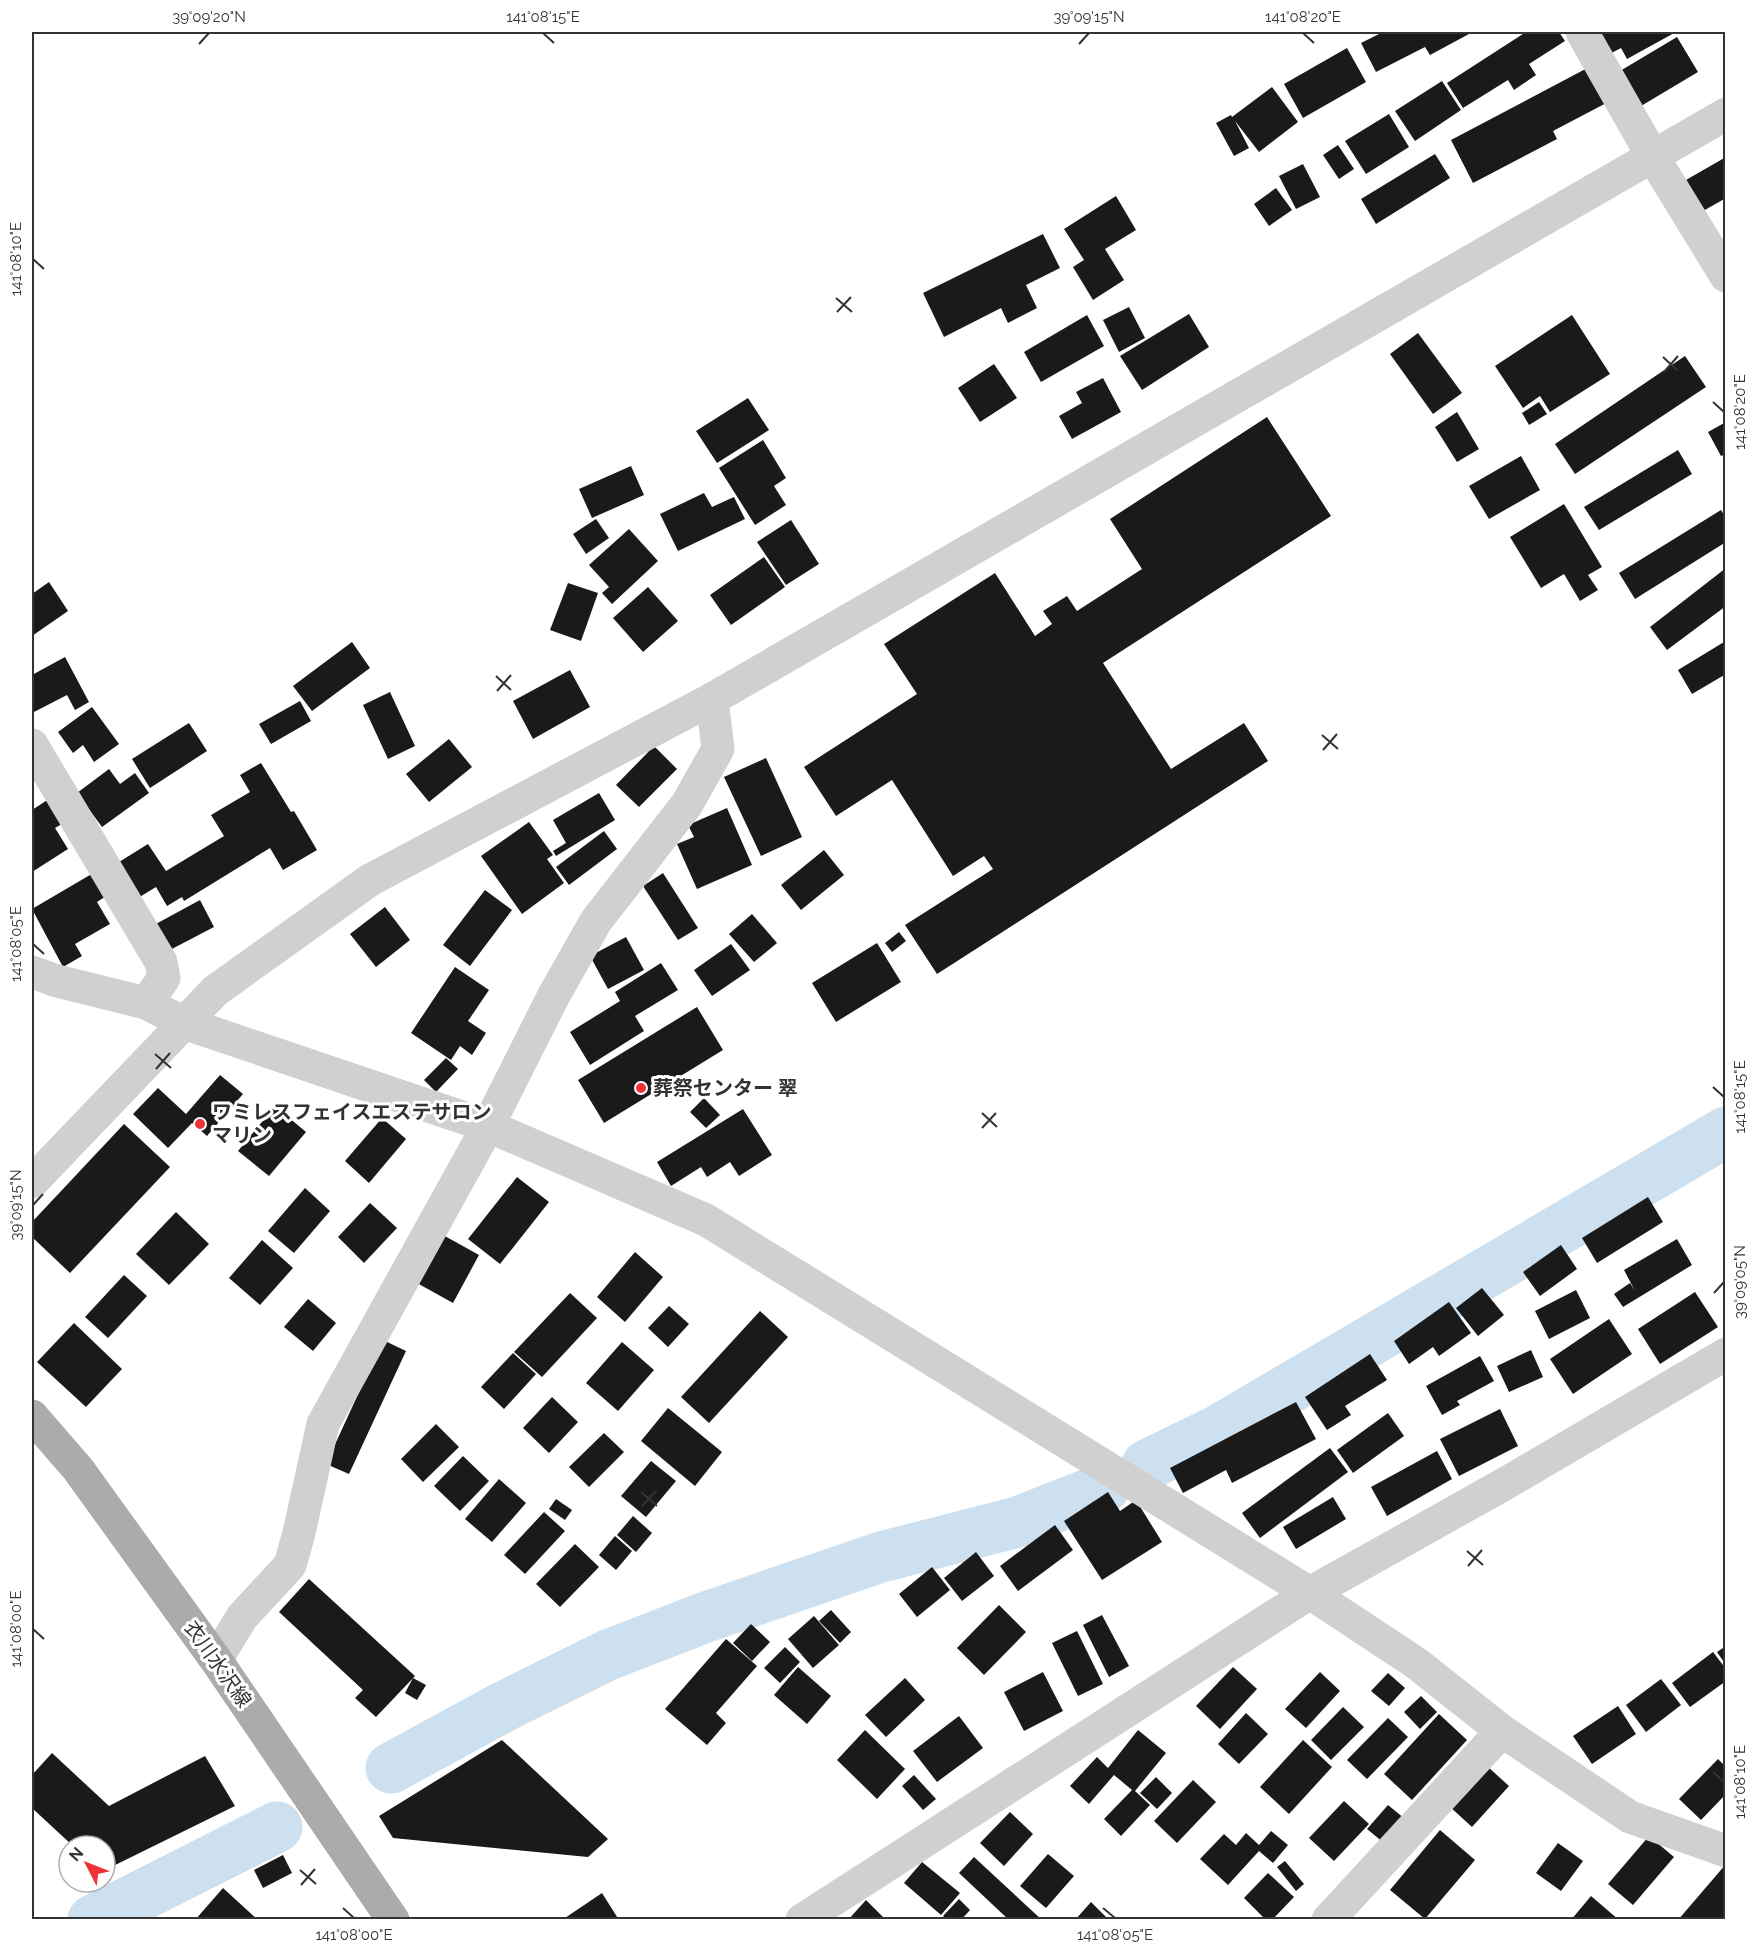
<svg xmlns="http://www.w3.org/2000/svg" width="1757" height="1951" viewBox="0 0 1757 1951" font-family="Raleway,'Noto Sans JP',sans-serif">
<rect width="100%" height="100%" fill="#fff"/>
<g fill="none" stroke-linecap="round" stroke-linejoin="round">
<g stroke="#cde0ef" stroke-width="51">
<polyline points="1147,1465 1217,1431 1726,1132"/>
<polyline points="391,1768 505,1706 608,1655 706,1617 881,1557 1018,1522 1104,1488"/>
<polyline points="93,1920 277,1827"/>
</g>
</g>
<g fill="#1a1a1a">
<polygon points="1383,32 1467,32 1469,34 1430,55 1425,47 1376,72 1361,43"/>
<polygon points="1526,32 1559,32 1565,41 1529,64 1536,75 1514,90 1508,80 1463,108 1447,83"/>
<polygon points="1598,32 1676,32 1627,59 1621,48 1602,58"/>
<polygon points="1677,37 1698,72 1641,106 1620,71"/>
<polygon points="1347,48 1366,82 1303,118 1284,84"/>
<polygon points="1593,65 1612,100 1553,131 1557,139 1473,183 1451,140"/>
<polygon points="1442,81 1461,110 1415,141 1395,111"/>
<polygon points="1272,87 1298,122 1259,152 1235,121 1249,148 1234,156 1216,123 1231,115 1232,117"/>
<polygon points="1389,114 1409,147 1366,174 1345,141"/>
<polygon points="1338,145 1354,169 1339,179 1323,155"/>
<polygon points="1435,154 1450,178 1376,224 1361,199"/>
<polygon points="1726,157 1726,198 1703,211 1686,180"/>
<polygon points="1303,164 1320,197 1296,209 1279,176"/>
<polygon points="1276,188 1292,210 1269,226 1254,204"/>
<polygon points="1116,196 1136,230 1105,249 1124,280 1093,300 1073,267 1084,260 1064,229"/>
<polygon points="1043,234 1060,268 1026,285 1037,308 1008,323 1001,308 944,337 923,293"/>
<polygon points="1129,307 1145,338 1119,352 1103,320"/>
<polygon points="1189,314 1209,347 1142,390 1120,356"/>
<polygon points="1087,315 1104,346 1041,382 1024,352"/>
<polygon points="1572,315 1610,374 1550,412 1540,396 1523,408 1495,366"/>
<polygon points="1418,333 1462,393 1433,414 1390,354"/>
<polygon points="1685,356 1706,387 1575,474 1555,444"/>
<polygon points="994,364 1017,398 980,422 958,388"/>
<polygon points="1103,378 1121,412 1072,439 1059,416 1082,403 1076,392"/>
<polygon points="748,398 769,430 717,463 696,431"/>
<polygon points="1539,402 1547,414 1529,425 1522,413"/>
<polygon points="1457,412 1479,449 1457,462 1435,427"/>
<polygon points="1267,417 1331,516 1103,663 1171,769 1244,723 1268,761 937,974 905,925 993,869 984,856 953,876 892,780 836,816 804,767 917,694 884,644 995,573 1035,636 1052,624 1043,611 1067,596 1077,611 1142,569 1110,519"/>
<polygon points="1726,422 1726,454 1721,456 1708,432"/>
<polygon points="763,440 786,478 774,486 786,505 755,525 719,468"/>
<polygon points="1678,450 1692,474 1599,530 1584,507"/>
<polygon points="1521,456 1540,490 1489,519 1469,486"/>
<polygon points="631,466 644,495 592,518 579,489"/>
<polygon points="704,493 712,507 734,497 745,519 678,551 660,514"/>
<polygon points="1564,504 1602,567 1588,575 1598,590 1580,601 1564,574 1541,588 1510,537"/>
<polygon points="1721,510 1726,518 1726,542 1635,599 1619,573"/>
<polygon points="596,519 609,538 586,554 573,534"/>
<polygon points="791,520 819,564 786,585 757,542"/>
<polygon points="629,529 658,561 612,604 602,593 609,587 589,565"/>
<polygon points="764,557 785,587 731,625 710,595"/>
<polygon points="1726,568 1726,606 1667,650 1650,627"/>
<polygon points="49,582 68,611 32,636 32,594"/>
<polygon points="568,583 598,593 581,641 550,630"/>
<polygon points="648,587 678,621 643,652 613,618"/>
<polygon points="352,642 370,668 312,711 293,686"/>
<polygon points="1724,642 1726,645 1726,674 1692,694 1678,670"/>
<polygon points="65,657 89,702 75,710 67,695 32,713 32,675"/>
<polygon points="570,670 590,707 533,739 513,701"/>
<polygon points="390,692 415,746 388,759 363,705"/>
<polygon points="300,701 311,721 271,744 259,724"/>
<polygon points="92,707 119,744 94,762 83,745 73,753 58,732"/>
<polygon points="189,723 207,751 150,788 132,759"/>
<polygon points="449,739 472,767 429,802 406,774"/>
<polygon points="654,746 677,769 639,807 616,785"/>
<polygon points="766,758 802,837 761,856 724,777"/>
<polygon points="261,763 291,812 294,811 317,850 283,870 270,848 184,901 182,897 167,906 156,887 133,901 111,867 148,844 166,871 224,836 211,815 250,792 240,775"/>
<polygon points="109,769 120,784 135,773 149,793 102,827 77,793"/>
<polygon points="599,793 615,820 556,856 553,851 566,843 553,820"/>
<polygon points="55,795 70,819 55,828 68,849 32,872 32,810"/>
<polygon points="727,808 752,865 697,889 677,844 694,837 688,825"/>
<polygon points="529,822 553,855 547,859 564,883 522,914 481,856"/>
<polygon points="604,831 617,849 569,885 556,867"/>
<polygon points="824,850 844,875 801,910 781,885"/>
<polygon points="95,872 108,895 97,902 110,924 75,944 82,956 63,967 32,909"/>
<polygon points="663,873 698,928 678,940 643,886"/>
<polygon points="485,890 512,910 470,966 443,945"/>
<polygon points="200,900 214,927 168,951 154,925"/>
<polygon points="385,907 410,940 376,967 350,934"/>
<polygon points="752,914 777,943 754,962 729,934"/>
<polygon points="899,932 906,941 892,952 885,943"/>
<polygon points="626,937 644,970 608,989 590,956"/>
<polygon points="877,943 901,982 836,1022 812,983"/>
<polygon points="731,944 750,970 712,996 694,970"/>
<polygon points="661,963 678,990 635,1016 644,1031 590,1065 570,1032 620,1001 615,992"/>
<polygon points="455,967 489,990 468,1021 486,1033 472,1055 460,1046 451,1060 411,1033"/>
<polygon points="697,1007 723,1050 604,1123 578,1080"/>
<polygon points="446,1058 458,1069 436,1092 424,1080"/>
<polygon points="220,1075 243,1094 207,1136 192,1123 168,1148 133,1114 158,1088 186,1114"/>
<polygon points="704,1098 720,1115 706,1128 690,1112"/>
<polygon points="275,1106 306,1132 269,1176 238,1151"/>
<polygon points="743,1109 772,1155 739,1176 730,1162 707,1177 701,1167 671,1186 657,1162"/>
<polygon points="382,1118 406,1139 369,1183 345,1161"/>
<polygon points="124,1124 170,1167 70,1273 32,1237 32,1222"/>
<polygon points="517,1177 549,1202 500,1264 468,1239"/>
<polygon points="305,1188 330,1211 294,1253 268,1231"/>
<polygon points="1648,1197 1663,1222 1597,1263 1582,1238"/>
<polygon points="370,1203 397,1228 364,1263 338,1237"/>
<polygon points="176,1212 209,1244 169,1285 136,1254"/>
<polygon points="443,1235 479,1255 453,1303 417,1283"/>
<polygon points="1677,1239 1692,1265 1623,1307 1614,1294 1630,1283 1635,1291 1624,1270"/>
<polygon points="262,1240 293,1268 260,1305 229,1278"/>
<polygon points="1561,1245 1577,1269 1540,1296 1523,1272"/>
<polygon points="635,1252 663,1277 625,1322 597,1297"/>
<polygon points="124,1275 147,1296 108,1338 85,1317"/>
<polygon points="1482,1288 1504,1315 1478,1336 1456,1308"/>
<polygon points="1576,1290 1590,1318 1549,1339 1535,1311"/>
<polygon points="1695,1292 1718,1327 1660,1364 1638,1329"/>
<polygon points="570,1293 597,1318 542,1377 514,1352"/>
<polygon points="308,1299 336,1323 313,1351 284,1327"/>
<polygon points="1449,1302 1471,1333 1439,1356 1433,1347 1409,1364 1394,1341"/>
<polygon points="669,1306 689,1324 668,1347 648,1328"/>
<polygon points="760,1311 788,1337 709,1423 681,1397"/>
<polygon points="1609,1319 1632,1354 1573,1394 1550,1359"/>
<polygon points="74,1323 122,1369 86,1407 37,1362"/>
<polygon points="383,1340 406,1351 349,1474 326,1464"/>
<polygon points="622,1342 654,1370 618,1411 586,1383"/>
<polygon points="1531,1350 1543,1377 1509,1392 1497,1366"/>
<polygon points="513,1353 536,1374 504,1409 481,1387"/>
<polygon points="1370,1354 1387,1380 1345,1406 1351,1415 1327,1430 1305,1397"/>
<polygon points="1480,1356 1494,1381 1457,1401 1460,1405 1442,1415 1426,1386"/>
<polygon points="552,1397 578,1422 549,1453 523,1428"/>
<polygon points="1296,1402 1316,1439 1232,1483 1226,1470 1183,1493 1170,1468"/>
<polygon points="668,1408 722,1452 695,1486 641,1441"/>
<polygon points="1500,1409 1518,1446 1459,1476 1440,1439"/>
<polygon points="1388,1413 1404,1436 1353,1473 1337,1450"/>
<polygon points="436,1424 459,1447 423,1482 401,1459"/>
<polygon points="604,1433 624,1452 589,1487 569,1467"/>
<polygon points="1330,1448 1348,1472 1260,1538 1242,1513"/>
<polygon points="1437,1451 1452,1479 1387,1516 1371,1487"/>
<polygon points="463,1456 489,1481 460,1511 434,1486"/>
<polygon points="651,1461 676,1481 646,1517 621,1496"/>
<polygon points="499,1479 526,1503 492,1542 465,1519"/>
<polygon points="1108,1492 1120,1511 1136,1500 1162,1542 1102,1580 1064,1521"/>
<polygon points="1333,1497 1346,1519 1296,1549 1283,1527"/>
<polygon points="556,1499 572,1510 565,1520 549,1509"/>
<polygon points="544,1512 565,1531 525,1574 504,1555"/>
<polygon points="633,1516 652,1533 636,1552 617,1535"/>
<polygon points="1055,1525 1073,1550 1018,1591 1000,1566"/>
<polygon points="615,1536 632,1551 616,1570 599,1555"/>
<polygon points="575,1544 599,1567 560,1607 536,1584"/>
<polygon points="976,1552 994,1576 962,1601 944,1578"/>
<polygon points="932,1567 950,1590 917,1617 899,1594"/>
<polygon points="309,1579 415,1676 376,1717 355,1698 363,1690 279,1612"/>
<polygon points="999,1605 1026,1632 984,1675 957,1648"/>
<polygon points="831,1610 851,1632 840,1643 819,1621"/>
<polygon points="1102,1615 1129,1666 1109,1677 1083,1625"/>
<polygon points="814,1616 839,1645 813,1668 788,1639"/>
<polygon points="751,1624 770,1642 752,1661 733,1643"/>
<polygon points="1077,1631 1103,1684 1078,1696 1052,1643"/>
<polygon points="726,1639 757,1666 716,1713 726,1723 707,1745 665,1709"/>
<polygon points="1726,1646 1726,1665 1717,1652"/>
<polygon points="785,1647 800,1662 780,1683 764,1668"/>
<polygon points="1713,1652 1726,1669 1726,1681 1690,1707 1672,1683"/>
<polygon points="798,1667 831,1696 807,1724 774,1695"/>
<polygon points="1233,1667 1257,1689 1220,1729 1196,1706"/>
<polygon points="1043,1672 1063,1711 1024,1731 1004,1692"/>
<polygon points="1320,1672 1340,1691 1306,1728 1285,1709"/>
<polygon points="1388,1673 1405,1688 1389,1706 1371,1691"/>
<polygon points="413,1678 426,1685 417,1700 405,1693"/>
<polygon points="905,1678 925,1700 886,1737 865,1715"/>
<polygon points="1661,1679 1681,1705 1646,1732 1626,1705"/>
<polygon points="1421,1696 1437,1712 1420,1729 1404,1712"/>
<polygon points="1618,1706 1636,1734 1592,1764 1573,1736"/>
<polygon points="1343,1707 1364,1727 1331,1760 1311,1740"/>
<polygon points="1246,1713 1268,1734 1239,1764 1218,1744"/>
<polygon points="1439,1714 1467,1740 1412,1800 1384,1774"/>
<polygon points="959,1716 983,1748 937,1782 913,1751"/>
<polygon points="1388,1718 1408,1737 1367,1779 1347,1760"/>
<polygon points="865,1730 905,1769 877,1799 837,1760"/>
<polygon points="1138,1730 1166,1753 1135,1791 1150,1805 1121,1836 1104,1819 1132,1790 1114,1775 1089,1804 1070,1786 1097,1757 1108,1768"/>
<polygon points="502,1740 608,1839 588,1857 393,1838 379,1816"/>
<polygon points="1303,1740 1332,1767 1289,1814 1260,1787"/>
<polygon points="52,1753 109,1806 205,1756 235,1806 105,1870 105,1846 73,1846 32,1808 32,1775"/>
<polygon points="1718,1759 1726,1767 1726,1794 1701,1820 1679,1799"/>
<polygon points="1487,1766 1509,1786 1472,1827 1449,1806"/>
<polygon points="914,1775 936,1799 923,1810 902,1786"/>
<polygon points="1156,1777 1172,1793 1157,1809 1140,1793"/>
<polygon points="1193,1780 1216,1802 1177,1843 1154,1821"/>
<polygon points="1344,1801 1369,1824 1334,1861 1309,1838"/>
<polygon points="1388,1805 1405,1819 1384,1843 1367,1829"/>
<polygon points="1010,1812 1033,1834 1004,1866 980,1843"/>
<polygon points="1440,1830 1475,1860 1425,1919 1390,1890"/>
<polygon points="1271,1831 1288,1845 1273,1863 1259,1851 1228,1885 1200,1859 1224,1834 1236,1845 1246,1833 1259,1845"/>
<polygon points="1649,1836 1674,1857 1633,1905 1608,1884"/>
<polygon points="1558,1843 1583,1861 1561,1891 1536,1873"/>
<polygon points="1048,1854 1074,1876 1046,1908 1020,1886"/>
<polygon points="283,1855 292,1873 263,1888 254,1870"/>
<polygon points="974,1857 1042,1920 1009,1920 959,1873"/>
<polygon points="1285,1861 1304,1884 1296,1891 1277,1867"/>
<polygon points="922,1862 960,1893 941,1915 904,1883"/>
<polygon points="1726,1864 1726,1920 1678,1920"/>
<polygon points="1268,1873 1294,1897 1272,1920 1266,1920 1244,1898"/>
<polygon points="223,1888 258,1920 195,1920"/>
<polygon points="602,1893 619,1920 562,1920"/>
<polygon points="1591,1896 1619,1920 1571,1920"/>
<polygon points="959,1899 970,1910 961,1920 947,1920 943,1916"/>
<polygon points="866,1900 886,1920 848,1920"/>
<polygon points="1091,1902 1109,1920 1075,1920"/>
</g>
<g fill="none" stroke-linecap="round" stroke-linejoin="round">
<g stroke="#d0d0d0" stroke-width="33">
<polyline points="1582,32 1653,157 1726,276"/>
<polyline points="32,745 161,962 164,978 146,1003"/>
<polyline points="32,972 57,981 146,1003 184,1023 488,1126 706,1220 1310,1593 1416,1663 1502,1731 1630,1817 1726,1851"/>
<polyline points="32,1182 215,991 370,880 712,699 1726,114"/>
<polyline points="216,1660 242,1617 290,1565 299,1533 323,1424 488,1126 554,995 596,921 687,804 718,749 712,699"/>
<polyline points="802,1920 1310,1593 1508,1482 1726,1354"/>
<polyline points="1328,1920 1502,1731"/>
</g>
<polyline stroke="#ababab" stroke-width="33" points="32,1416 78,1469 216,1660 393,1920"/>
</g>
<path fill="none" stroke="#333" stroke-width="2" d="M543 33 554 43M1303 33 1314 43M199 44 209 33M1079 44 1089 33M33 259 44 269M836 298 852 312M837 312 851 297M1663 357 1678 371M1664 372 1678 356M1713 402 1724 412M496 676 511 690M497 691 511 675M1322 735 1338 749M1323 750 1337 734M33 944 44 954M155 1054 171 1068M156 1069 170 1053M1713 1087 1724 1097M982 1113 997 1127M982 1128 996 1113M33 1205 43 1194M1714 1293 1724 1282M641 1492 657 1506M642 1506 656 1491M1467 1551 1483 1565M1468 1566 1482 1550M33 1629 44 1639M1713 1772 1724 1782M300 1870 316 1884M301 1885 315 1869M343 1908 354 1918M1103 1908 1115 1918"/>
<g fill="#ed3238" stroke="#fff" stroke-width="2">
<circle cx="641" cy="1088" r="6"/>
<circle cx="200" cy="1124" r="6"/>
</g>
<g text-anchor="middle" stroke-width="6" stroke-linejoin="round" paint-order="stroke">
<g font-size="20" font-weight="bold" fill="#333" stroke="#fff" text-anchor="start">
<text x="653" y="1095">葬祭センター 翠</text>
<text x="212" y="1119">ワミレスフェイスエステサロン<tspan x="212" dy="23">マリン</tspan></text>
</g>
<g font-size="20" fill="#333" stroke="#fff">
<text transform="translate(218 1664) rotate(55)" y="7">衣川水沢線</text>
</g>
</g>
<rect width="1757" height="1951" fill="none" stroke="#ffffff" stroke-width="66"/>
<g transform="translate(87 1864) rotate(312)"><circle r="28" fill="#ffffff" stroke="#adadad" stroke-width="1.5"/>
<path d="M0-4.5L10 22L0 15L-10 22Z" fill="#ed3238"/>
<text y="-9" font-size="16" font-weight="bold" text-anchor="middle" fill="#333333">N</text>
</g>
<rect x="33" y="33" width="1691" height="1885" fill="none" stroke="#333" stroke-width="2"/>
<g font-size="15" text-anchor="middle" fill="#333">
<text x="209" y="22">39°09'20"N</text>
<text x="543" y="22">141°08'15"E</text>
<text x="1089" y="22">39°09'15"N</text>
<text x="1303" y="22">141°08'20"E</text>
<text transform="translate(16 259) rotate(-90)" y="5">141°08'10"E</text>
<text transform="translate(1740 412) rotate(-90)" y="5">141°08'20"E</text>
<text transform="translate(16 944) rotate(-90)" y="5">141°08'05"E</text>
<text transform="translate(1740 1097) rotate(-90)" y="5">141°08'15"E</text>
<text transform="translate(16 1205) rotate(-90)" y="5">39°09'15"N</text>
<text transform="translate(1740 1282) rotate(-90)" y="5">39°09'05"N</text>
<text transform="translate(16 1629) rotate(-90)" y="5">141°08'00"E</text>
<text transform="translate(1740 1782) rotate(-90)" y="5">141°08'10"E</text>
<text x="354" y="1940">141°08'00"E</text>
<text x="1115" y="1940">141°08'05"E</text>
</g>
</svg>
